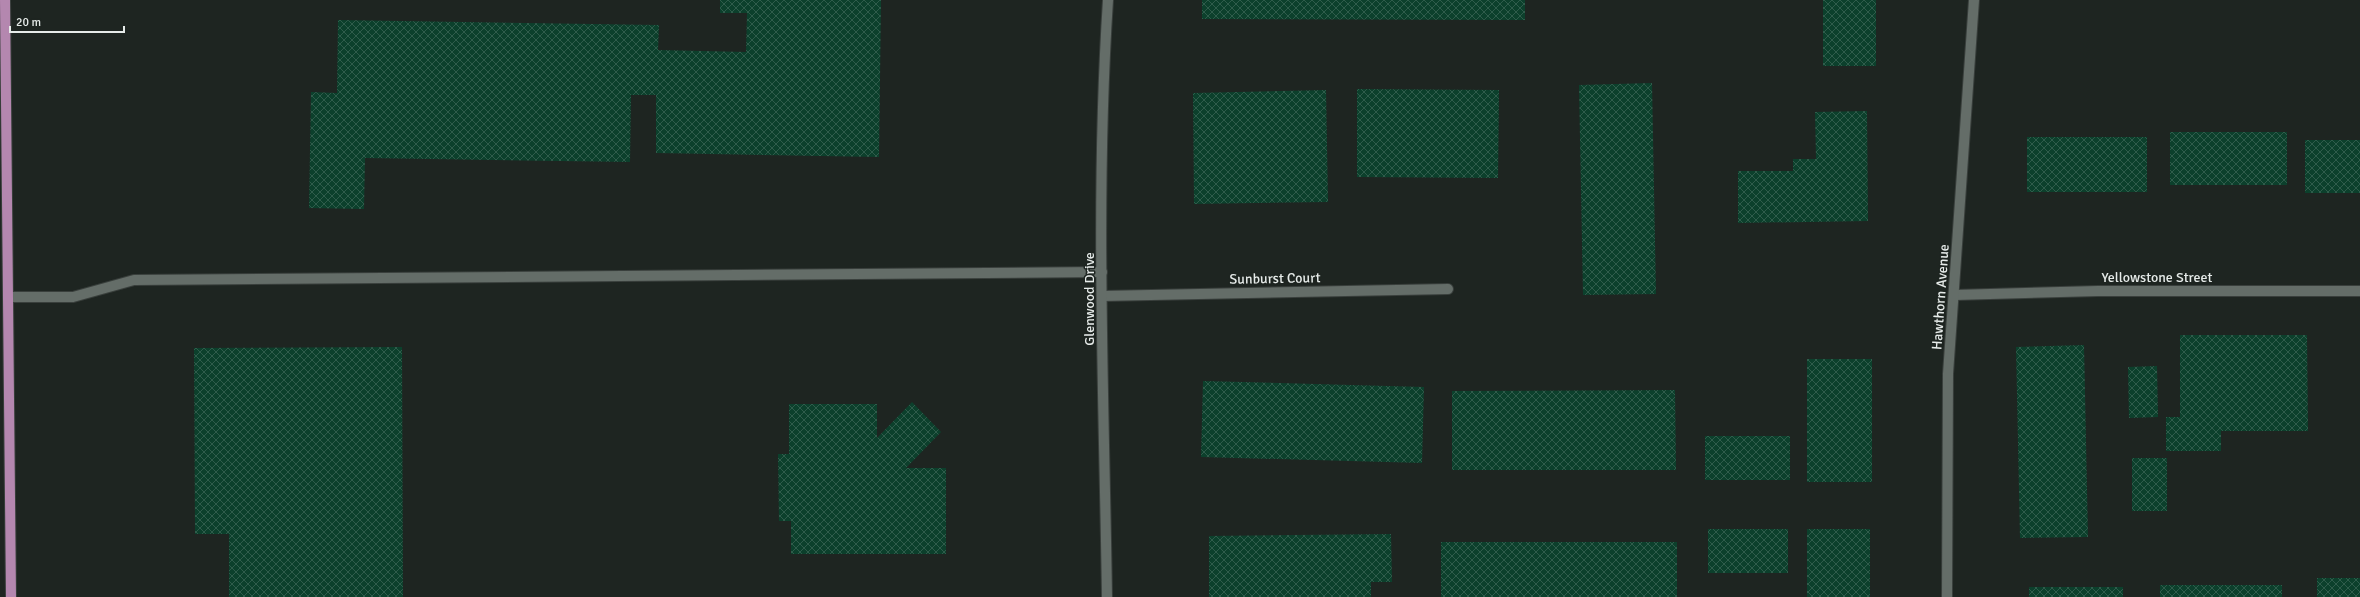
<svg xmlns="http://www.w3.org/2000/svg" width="2360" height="597" viewBox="0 0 2360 597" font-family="Signika,sans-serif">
<defs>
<pattern id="building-cross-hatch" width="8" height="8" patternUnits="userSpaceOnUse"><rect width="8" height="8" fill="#0c402c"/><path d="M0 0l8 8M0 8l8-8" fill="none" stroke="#2f5c4b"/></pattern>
</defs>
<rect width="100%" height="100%" fill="#1e2521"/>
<g fill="url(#building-cross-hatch)">
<polygon points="720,0 881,0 879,157 656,153 656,95 631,95 630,162 365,158 364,209 309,208 311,92 337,93 338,20 659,25 658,50 746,52 747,13 720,13"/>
<polygon points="1202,0 1525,0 1525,20 1202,19"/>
<rect x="1823" y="0" width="53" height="66"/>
<polygon points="1652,83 1656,294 1583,295 1579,85"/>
<polygon points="1357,89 1499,90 1498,178 1357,177"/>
<polygon points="1326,90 1328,202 1194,204 1193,93"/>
<polygon points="1867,111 1868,221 1738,223 1738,171 1793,171 1793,159 1816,159 1815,112"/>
<rect x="2170" y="132" width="117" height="53"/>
<rect x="2027" y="137" width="120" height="55"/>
<rect x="2305" y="140" width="55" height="53"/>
<polygon points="2180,335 2307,335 2308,431 2221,431 2221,451 2166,451 2166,417 2180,417"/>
<polygon points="2084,345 2088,537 2020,538 2016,347"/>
<polygon points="402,347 403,597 229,597 229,534 195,534 194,348"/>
<rect x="1807" y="359" width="65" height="123"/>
<polygon points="2157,366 2158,417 2129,418 2128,367"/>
<polygon points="1203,381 1424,387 1422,463 1201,457"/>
<polygon points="1675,390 1676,470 1452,470 1452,391"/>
<polygon points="912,402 941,432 906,468 946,468 946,554 791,554 791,521 779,521 778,454 789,454 789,404 877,404 877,438"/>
<rect x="1705" y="436" width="85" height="44"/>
<rect x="2132" y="458" width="35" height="53"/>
<rect x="1708" y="529" width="80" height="44"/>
<rect x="1807" y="529" width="63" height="68"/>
<polygon points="1391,534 1392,582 1371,582 1371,597 1209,597 1209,536"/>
<rect x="1441" y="542" width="236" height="55"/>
<rect x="2317" y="578" width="43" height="19"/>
<rect x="2160" y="585" width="122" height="12"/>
<rect x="2029" y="587" width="94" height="10"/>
</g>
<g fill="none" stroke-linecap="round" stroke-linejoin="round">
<g stroke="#393f3c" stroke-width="12">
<g id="minor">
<polyline points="1954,295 2098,291 2360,291"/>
<polyline points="1102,296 1448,289"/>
<polyline points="8,297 73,297 134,280 1102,272"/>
<path d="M1107 597C1104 398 1095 198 1108 0"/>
<polyline points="1947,597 1948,374 1974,0"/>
</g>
</g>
<g stroke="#393f3c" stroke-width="12">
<polyline id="major" points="5,0 11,597"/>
</g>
<use href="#minor" stroke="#646d68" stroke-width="10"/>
<use href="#major" stroke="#b487af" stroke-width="10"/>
</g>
<g text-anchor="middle" stroke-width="3" stroke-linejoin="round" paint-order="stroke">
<g font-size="14" fill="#e6ebe9" stroke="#1e2521">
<text x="2157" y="282">Yellowstone Street</text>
<text transform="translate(1275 278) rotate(-1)" y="5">Sunburst Court</text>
<text transform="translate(1940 297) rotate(-86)" y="5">Hawthorn Avenue</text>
<text transform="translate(1089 299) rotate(-90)" y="5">Glenwood Drive</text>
</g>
</g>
<path d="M10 26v6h114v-6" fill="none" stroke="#e6ebe9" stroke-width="2"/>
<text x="16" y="26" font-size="12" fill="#e6ebe9" stroke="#1e2521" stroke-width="3" paint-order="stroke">20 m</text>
</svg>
